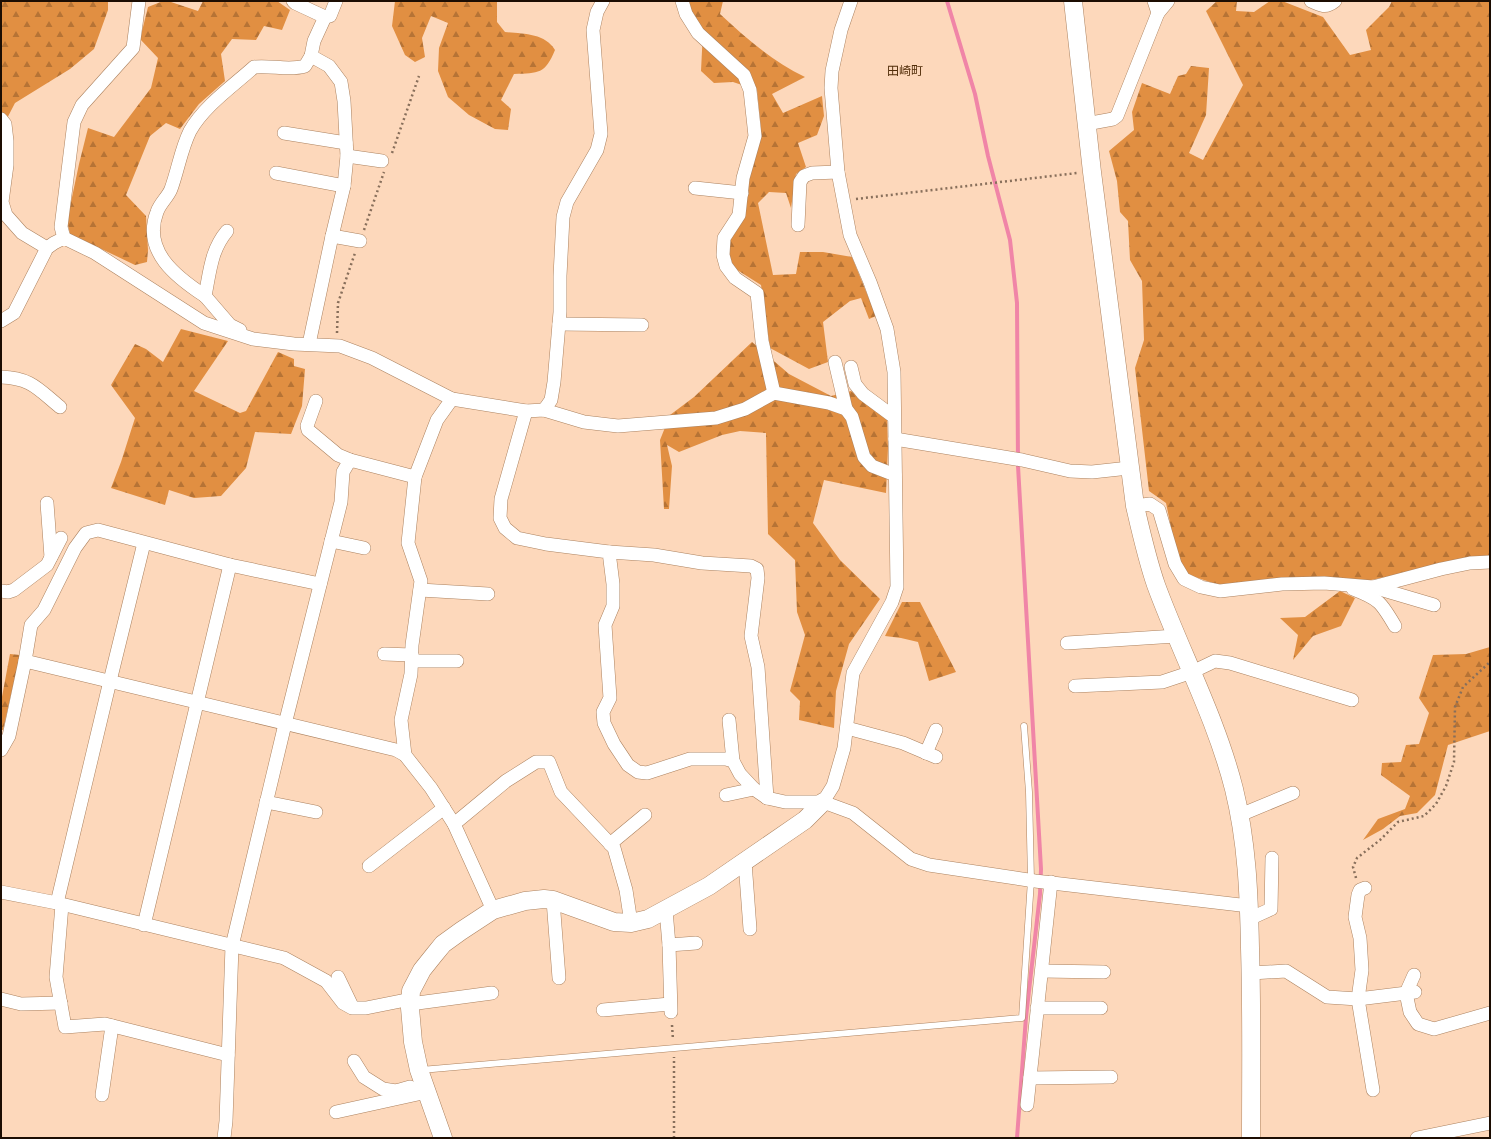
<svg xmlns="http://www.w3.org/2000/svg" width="1491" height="1139" viewBox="0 0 1491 1139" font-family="Bitter,'Noto Sans JP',serif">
<defs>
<pattern id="forest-firs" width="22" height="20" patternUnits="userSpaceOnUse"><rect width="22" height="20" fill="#e18f42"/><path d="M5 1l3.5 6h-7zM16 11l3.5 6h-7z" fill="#b67335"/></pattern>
</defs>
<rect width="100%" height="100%" fill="#fdd8bb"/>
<g fill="url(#forest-firs)">
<polygon points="1,1 108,1 108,10 94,49 70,69 15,103 1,130"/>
<polygon points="163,1 168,1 198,11 203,1 277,1 290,10 282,30 264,26 256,40 232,39 221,54 225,81 199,104 180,129 166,123 150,136 126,195 146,216 148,250 147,262 135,265 70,234 67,221 79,164 88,128 114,137 151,88 158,58 140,39 148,7"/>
<path d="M395 1H497V22L505 32C523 34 545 33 555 50 545 74 539 73 514 74L501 100 511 109 508 130 495 129 469 115 448 97 438 71 439 48 448 23 431 16 422 38 425 57 415 62 405 55 392 26Z"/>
<path d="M689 1H723L720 14C746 38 773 62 805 77L772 94 783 113 822 96 824 116 817 135 798 143 806 167 796 174 791 208 786 193 769 192 758 203 773 275 796 274 800 252H823L852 257 876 316 869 319 861 298 850 301 823 322 828 362 809 369 770 348 761 285 734 268 729 254 731 239 747 182 761 129 757 90 733 82 714 83 701 71 703 30 690 9Z"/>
<polygon points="1217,1 1237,1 1236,11 1254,12 1270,1 1282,1 1323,17 1350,55 1371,50 1366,30 1389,7 1392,1 1490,1 1490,555 1371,580 1274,581 1219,585 1189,575 1177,557 1166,503 1149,491 1135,368 1144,340 1142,281 1130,260 1128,221 1120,212 1117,181 1109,151 1134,130 1132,112 1142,83 1170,94 1178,76 1186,74 1191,66 1209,68 1206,115 1189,153 1203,160 1243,85 1206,11"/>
<polygon points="181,329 228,341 194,391 240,413 246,411 278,352 294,359 294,366 305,369 302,406 291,434 255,432 246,468 221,496 194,498 169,490 165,505 111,488 121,462 135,418 111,385 135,344 146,349 163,362"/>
<polygon points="752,342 789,374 831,396 851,391 887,420 888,448 886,493 824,480 813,523 840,560 880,599 849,644 836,691 834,728 799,720 800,701 790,691 805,635 797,612 795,560 768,534 766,433 740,431 722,435 679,452 667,445 672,466 669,509 664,509 660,440 670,415 694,397"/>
<polygon points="1340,591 1355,598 1341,626 1313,636 1293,660 1298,635 1280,618 1305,617"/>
<polygon points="902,602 920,602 956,672 929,681 918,642 901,638 885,636"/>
<polygon points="1490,647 1490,731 1448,745 1435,795 1417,813 1400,816 1383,829 1363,840 1378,819 1405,809 1410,796 1381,775 1382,763 1401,762 1406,745 1419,744 1429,713 1419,698 1433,655 1466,654"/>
<polygon points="10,654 20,655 3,730 1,730 1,702"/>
</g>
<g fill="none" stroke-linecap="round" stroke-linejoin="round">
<polyline stroke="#f085a7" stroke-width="4" points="947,1 975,94 988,156 1010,240 1017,303 1018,466 1041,869 1040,894 1026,1017 1017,1138"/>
<g stroke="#ac825f" stroke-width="7">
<polyline id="lane" points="421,1070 1022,1018 1031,880 1029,792 1024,726"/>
</g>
<g stroke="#ac825f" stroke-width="14">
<g id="street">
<polyline points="682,1 686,14 698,33 744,75 750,90 755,136 743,178 739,215 724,238 723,255 726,266 735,278 757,293 762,341 774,393"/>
<path d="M1311 1C1321 5 1325 9 1335 1"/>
<polyline points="1158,13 1168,1"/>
<polyline points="325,17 330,16 336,1"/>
<polyline points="1,119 5,124 7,141 7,165 2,202 6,215 22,233 47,248"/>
<polyline points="1086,124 1113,119 1117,116 1158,13 1154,1"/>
<polyline points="284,133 346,143"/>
<polyline points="347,156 382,161"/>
<polyline points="276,173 344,186"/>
<polyline points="695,188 742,193"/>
<polyline points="798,225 800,182 804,176 812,173 838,172"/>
<path d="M227 231C211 250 210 271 205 296L230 325 240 330"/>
<polyline points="332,236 360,241"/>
<polyline points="64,238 61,227 74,122 82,105 133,48 139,1"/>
<path d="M205 296C176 277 142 251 157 212 160 203 168 197 171 189 178 170 181 149 190 131 204 106 233 86 254 67 272 65 289 71 305 66L311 56 314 41 325 17 295 3 293 1"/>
<polyline points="1,321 14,313 47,248 54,243 64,238 95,253 204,323 253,339 294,344 340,346 372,358 452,399 526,411 544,410 584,422 618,426 716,418 745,409 774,393 829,403 846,409 852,417 864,457 872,466 895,475"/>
<polyline points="559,324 642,325"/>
<polyline points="309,344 332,236 344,186 347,156 344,101 341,82 329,66 311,56"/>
<polyline points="835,362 846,409"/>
<polyline points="851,367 855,384 863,394 894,417"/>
<path d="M1 377C31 378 38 389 60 407"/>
<polyline points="316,401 307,426 308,430 338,455 350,460"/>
<polyline points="544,410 551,400 554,382 560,312 560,276 563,217 567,202 597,150 601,134 593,30 597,12 603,1"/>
<polyline points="526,411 501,499 500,518 505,528 517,538 546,544 609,552 613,584 613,606 605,625 610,698 603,712 604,723 614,744 628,765 638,772 647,773 690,759 726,759 733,761 740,774 754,789 767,798 785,802 823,802 853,813 911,859 929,865 1035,881 1249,906"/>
<polyline points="895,439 1022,460 1070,471 1092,472 1129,468"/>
<polyline points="47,503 51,557"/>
<polyline points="1135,506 1150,504 1159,510 1175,564 1184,579 1201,587 1220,591 1282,584 1324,583 1373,587 1441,569 1470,563 1490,562"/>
<polyline points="331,541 364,548"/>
<polyline points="609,552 654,555 702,563 751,566 757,569 758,578 751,636 758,667 767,798"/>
<polyline points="1373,587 1434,605"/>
<path d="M1353 589C1379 599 1381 602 1395 626"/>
<polyline points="420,590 488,594"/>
<polyline points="1,591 8,592 14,590 47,565 61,538"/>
<polyline points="1067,643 1176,636"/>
<polyline points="384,654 412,655"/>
<polyline points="25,661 396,750 405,755 431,788 454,824 493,910"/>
<polyline points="412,661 457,661"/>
<polyline points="1075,686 1162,682 1192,672 1215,661 1230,663 1352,700"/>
<polyline points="729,720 733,761"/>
<polyline points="847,728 903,743 936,757"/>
<polyline points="1,750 9,736 25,661 31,625 44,610 75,548 86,533 98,530 230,565 320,584"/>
<polyline points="926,753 936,730"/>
<polyline points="405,755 401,720 411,674 412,645 421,581 408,543 415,477 437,420 452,399"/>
<polyline points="726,795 754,789"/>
<polyline points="266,802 316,812"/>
<polyline points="823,802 833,786 844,748 853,673 892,602 897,587 894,372 887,329 870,282 850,235 838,172 831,88 832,71 841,30 851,1"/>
<polyline points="1240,815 1293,793"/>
<polyline points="454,824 506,781 536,762 549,762 561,792 614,848 626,890 631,923"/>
<polyline points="610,844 645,815"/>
<polyline points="745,862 750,929"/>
<polyline points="369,866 444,808"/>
<polyline points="1365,888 1360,890 1358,895 1355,917 1360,938 1362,970 1358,999 1373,1090"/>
<polyline points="1,892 57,903 284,958 326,981 343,1003 352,1008 366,1008 411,999"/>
<polyline points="553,900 559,978"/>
<polyline points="57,903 110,681 144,543"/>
<polyline points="62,905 56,977 65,1027 105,1024 228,1055"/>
<polyline points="666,910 669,945 671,1012"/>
<polyline points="1249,919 1271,909 1272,858"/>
<polyline points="144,925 230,565"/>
<polyline points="669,945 696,943"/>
<polyline points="1042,971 1104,972"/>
<polyline points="1251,973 1286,971 1327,997 1358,999 1415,992"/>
<polyline points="1414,975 1406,993 1410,1012 1418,1024 1434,1029 1490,1013"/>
<polyline points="338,977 351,1004"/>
<polyline points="1,999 21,1004 61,1003"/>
<polyline points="410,1004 492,993"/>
<polyline points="1037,1008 1101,1008"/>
<polyline points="603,1010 670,1004"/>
<polyline points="354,1061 364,1077 383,1089 396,1091 410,1087"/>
<polyline points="1030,1078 1111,1077"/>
<polyline points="102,1095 112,1026"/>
<polyline points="1027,1105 1051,882"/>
<polyline points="336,1112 427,1092"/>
<polyline points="224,1138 226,1121 232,946 285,724 341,502 343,472 350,460 415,477"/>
<polyline points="1417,1138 1490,1123"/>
</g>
</g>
<g stroke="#ac825f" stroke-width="19">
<g id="secondary">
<path d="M1073 1 1092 172 1135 506C1141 532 1147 559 1156 585 1181 653 1216 718 1234 789 1247 842 1249 894 1250 948 1252 1012 1251 1075 1251 1138"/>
<polyline points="443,1138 419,1070 413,1042 410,1008 411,991 422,970 434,955 443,944 461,931 493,910 525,901 544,899 553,900 614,922 631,923 648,919 709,886 805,820 823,802"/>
</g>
</g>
<g stroke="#886f5b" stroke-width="2.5" stroke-dasharray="2 3" stroke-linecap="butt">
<polyline points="392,153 419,76"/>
<polyline points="856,199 1077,173"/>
<polyline points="364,230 384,172"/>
<polyline points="337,333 338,303 355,253"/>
<polyline points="1356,878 1353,867 1357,858 1380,840 1398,822 1424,816 1436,804 1446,786 1454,762 1455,707 1463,687 1490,662"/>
<polyline points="672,1025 673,1040"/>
<polyline points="674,1138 674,1057"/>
</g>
<use href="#lane" stroke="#fff" stroke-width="6"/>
<use href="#street" stroke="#fff" stroke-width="13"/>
<use href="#secondary" stroke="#fff" stroke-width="18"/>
</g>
<g text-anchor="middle" stroke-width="3" stroke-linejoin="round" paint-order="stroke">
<g font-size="12" fill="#512d09" stroke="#fdd8bb">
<text x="905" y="75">田崎町</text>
</g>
</g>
<rect width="1491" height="1139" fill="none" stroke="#1c0d02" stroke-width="4"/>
</svg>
